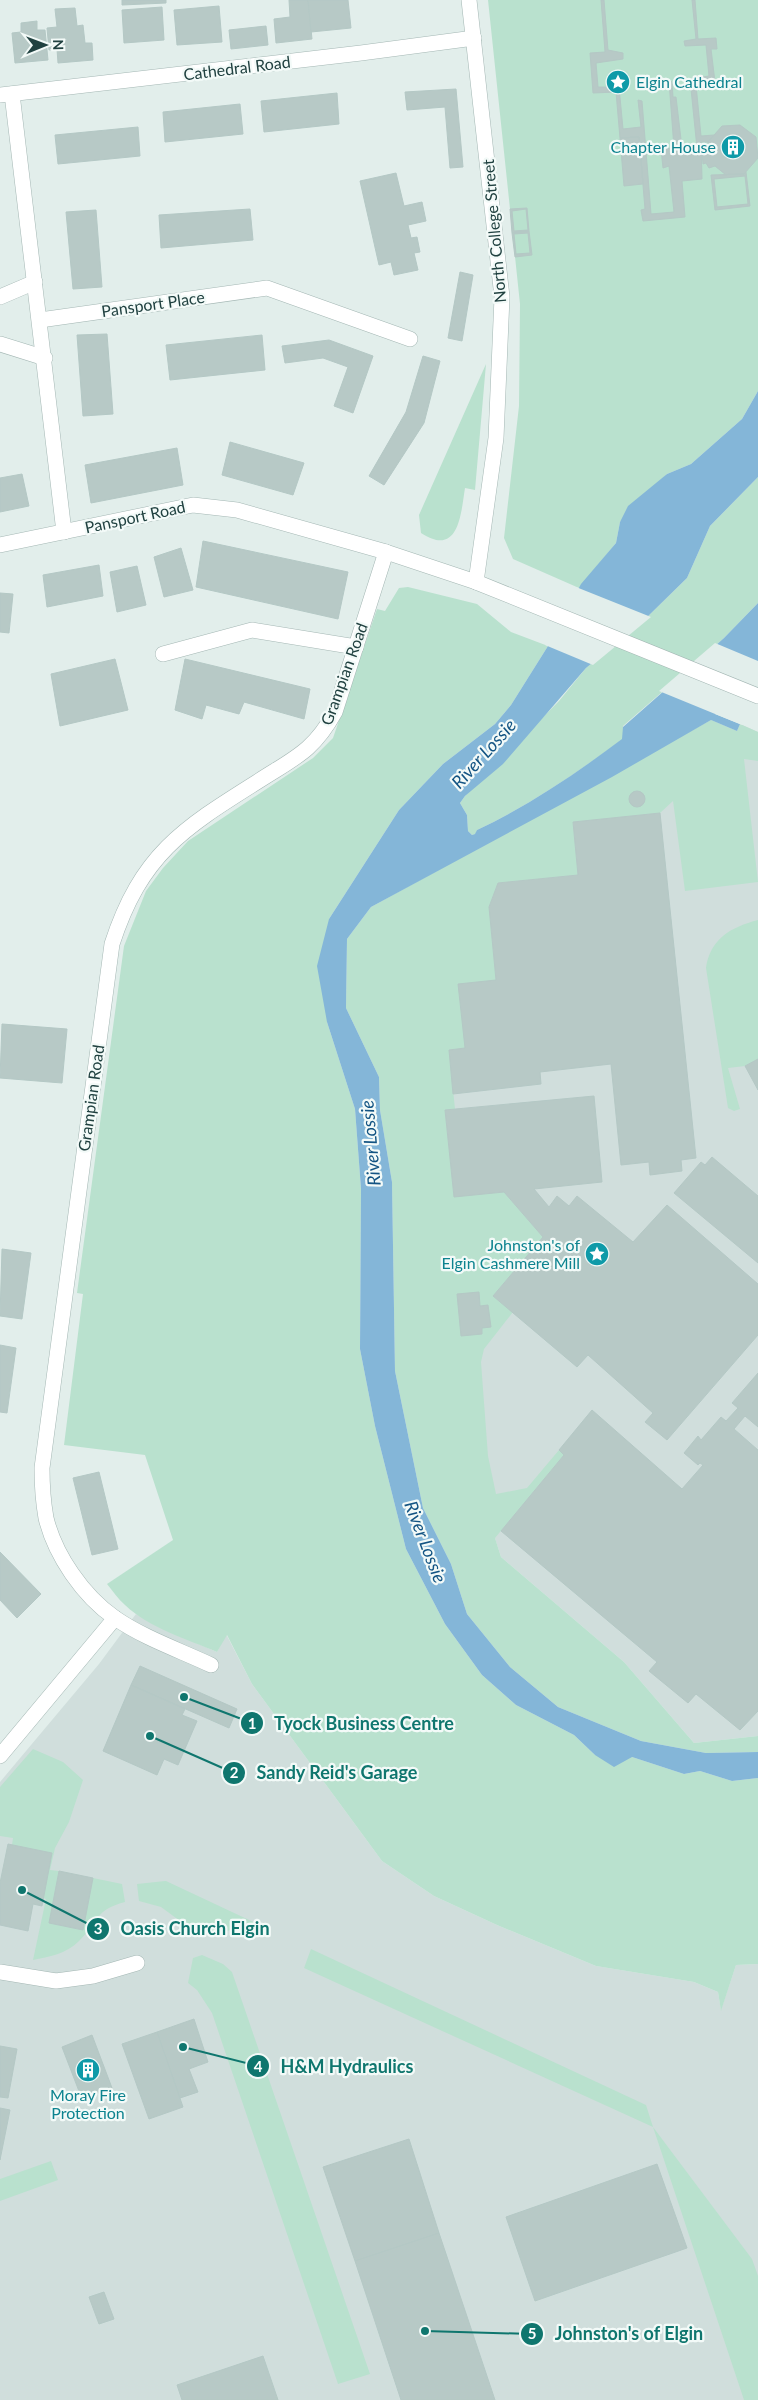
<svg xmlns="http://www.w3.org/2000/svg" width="758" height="2400" viewBox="0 0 758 2400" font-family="Lato,sans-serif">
<rect width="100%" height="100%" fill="#e2eeeb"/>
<g fill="#d0dedc">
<polygon points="711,720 737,731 740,724 758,732 758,1736 694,1743 624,1662 501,1557 466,1448 405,1060 492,841 612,777"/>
<polygon points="136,1614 157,1626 217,1652 226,1634 252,1684 382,1861 434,1896 497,1925 596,1966 694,1982 718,1992 721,2010 736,1965 758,1964 758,2400 0,2400 0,1782 99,1664"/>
</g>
<g fill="#b9e1ce">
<polygon points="488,0 758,0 758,391 742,419 691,464 667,474 620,522 616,543 579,588 513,559 504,538 519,406 520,304"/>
<path d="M486 364 475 490 465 488C461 513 459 558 421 533L419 515Z"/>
<path d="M758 477V603L724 638 623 726V739C577 773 528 806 477 830L476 834 472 835 468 831 467 815 460 803 465 796 559 701 586 668 640 624 687 578 710 526Z"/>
<path d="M408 587 477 604 511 632 548 646 511 705 495 724 443 764 399 810 329 919 327 1022 355 1109 361 1189 360 1349 375 1426 406 1549 445 1624 482 1675 516 1705 574 1735 595 1755 632 1757 684 1774 700 1771 732 1781 758 1778V1964L736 1965 721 2011 718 1992 694 1982 596 1966 497 1925 434 1896 382 1861 252 1684 227 1635 217 1652C187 1639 149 1628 125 1605 118 1599 113 1591 107 1584L173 1540 145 1455 64 1445 83 1294 77 1293 124 946 146 891 163 868 188 841 313 758 333 738 377 609 385 611 399 588Z"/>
<polygon points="711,720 737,731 740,724 758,732 758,761 744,759 758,882 685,891 673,801 660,813 573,822 578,875 498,883 489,907 496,980 465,1048 449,1050 455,1109 445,1111 454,1196 504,1192 543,1237 493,1296 513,1312 484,1349 481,1362 488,1456 496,1494 527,1488 559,1450 564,1455 495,1538 501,1557 624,1662 694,1743 758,1736 758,1752 706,1753 641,1741 558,1707 510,1667 467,1614 451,1564 423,1508 395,1371 392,1182 380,1110 379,1077 346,1008 347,939 371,907"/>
<path d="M758 920V1059L745 1066 728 1068 740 1109 734 1111 728 1108 706 968C710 939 731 927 758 920Z"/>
<path d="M33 1749 63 1762 83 1780 69 1822 55 1848 50 1870 59 1871 49 1923 83 1930 93 1878 122 1884 125 1902C94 1910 99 1922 79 1941 66 1954 49 1957 33 1960L46 1899 43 1898 52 1853 12 1845 13 1838 0 1836V1787Z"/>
<polygon points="165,1881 166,1881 260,1925 198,1936 187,1932 176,1918 161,1907 139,1901 137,1884"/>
<polygon points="311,1949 646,2105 653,2127 752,2259 758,2276 758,2400 744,2400 653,2127 304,1968"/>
<polygon points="202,1955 223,1964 232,1972 370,2374 338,2384 212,2013 197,1990 188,1983 193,1958"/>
<polygon points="51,2161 58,2180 0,2201 0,2179"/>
</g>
<path fill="#84b6d8" d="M758 391V477L710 526 687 578 640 624 586 668 503 764 465 796 460 803 467 815 468 831 472 835 475 834 477 830C528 806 577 773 622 739L623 727 724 638 758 603V667L715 714 740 724 737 731 711 720 612 777 371 907 347 939 346 1008 379 1077 380 1110 392 1182 395 1371 423 1508 451 1564 467 1614 510 1667 558 1707 641 1741 706 1753 758 1752V1778L732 1781 700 1771 684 1774 632 1757 614 1767 595 1755 574 1735 516 1705 482 1675 445 1624 406 1549 375 1426 360 1349 361 1189 355 1109 327 1022 317 966 329 919 399 810 443 764 495 724 511 705 548 646 581 584 616 543 620 522 628 506 667 474 691 464 742 419Z"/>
<g fill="#e2eeeb">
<polygon points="576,587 651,617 593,665 545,645"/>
<polygon points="715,643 758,661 758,671 719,713 741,722 742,725 659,691"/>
</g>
<g fill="#b7c9c6" stroke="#b4c8c5" fill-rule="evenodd">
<polygon points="122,0 166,0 166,3 122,5"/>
<polygon points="289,0 308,0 312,39 276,43 274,19 290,17"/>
<polygon points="308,0 348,0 351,28 311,32"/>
<polygon points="601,0 604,0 608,50 623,53 623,59 596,63 598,87 619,87 623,129 641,127 638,100 642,101 651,214 674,212 669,166 663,168 661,149 674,148 669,81 672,82 673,97 676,97 682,148 697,148 690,79 709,76 706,45 685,46 684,41 696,39 692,0 695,0 698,39 716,38 717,49 711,49 715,82 696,85 701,136 714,135 708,142 701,142 702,179 682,181 685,217 643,221 641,210 645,209 639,137 620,138 616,92 593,93 590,53 605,52"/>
<polygon points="219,6 222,42 177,45 174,10"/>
<polygon points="162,7 164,40 124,43 122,10"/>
<polygon points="75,8 77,26 83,25 85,43 92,43 93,60 58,63 57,49 49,50 47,28 57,27 55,9"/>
<polygon points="37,21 37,30 45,30 48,60 15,63 12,33 21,32 21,23"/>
<polygon points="266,26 268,45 231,49 229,30"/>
<polygon points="456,89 463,167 450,168 445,107 407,110 405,92"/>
<polygon points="337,93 339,124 264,132 261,101"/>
<polygon points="240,104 243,134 165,142 163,112"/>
<polygon points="740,125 756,137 758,158 744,174 726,175 715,166 709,168 706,163 703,164 702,153 709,153 708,142 722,126"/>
<polygon points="138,127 140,156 58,164 55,135"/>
<polygon points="639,137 643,184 624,186 620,138"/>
<path d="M746 172 750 206 715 210 711 175 744 174ZM745 176 748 204 717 207 714 179Z"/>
<polygon points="396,173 404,206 422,202 426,221 408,225 411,238 417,237 420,252 414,253 418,270 394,275 391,262 379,265 360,181"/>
<path d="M527 208 529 231 512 233 510 209ZM526 209 528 230 514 231 512 211Z"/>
<polygon points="250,209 253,240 161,248 159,215"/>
<polygon points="96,210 102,287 73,289 66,212"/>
<path d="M529 231 532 255 515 257 512 233ZM528 233 530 253 516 254 514 234Z"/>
<polygon points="460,272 473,275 462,341 448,338"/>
<polygon points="107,334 113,414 83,416 77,335"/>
<polygon points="262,335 265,370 170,380 166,345"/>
<polygon points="329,340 373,356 353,413 334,406 348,367 323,358 285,363 282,346"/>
<polygon points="423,356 440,361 424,423 384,485 369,476 406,412"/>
<polygon points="230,442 304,463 293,495 222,475"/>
<polygon points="177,448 183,485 91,503 85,465"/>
<polygon points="22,474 29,506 0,512 0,478"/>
<polygon points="203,541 348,572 338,619 196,587"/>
<polygon points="181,548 193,590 164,597 154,557"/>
<polygon points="99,565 103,596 47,607 43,575"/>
<polygon points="137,566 146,605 117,612 110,572"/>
<polygon points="0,593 13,594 9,633 0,632"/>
<polygon points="115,659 128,710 60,726 51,674"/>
<polygon points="185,659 310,689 304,719 244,702 239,714 206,705 202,719 175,710"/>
<circle cx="637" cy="799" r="8"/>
<polygon points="660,813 696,1158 681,1160 682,1171 650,1175 649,1162 621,1165 611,1064 540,1072 541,1084 453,1094 449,1050 465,1048 458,984 496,980 489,907 498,883 578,875 573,822"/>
<polygon points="2,1024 67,1029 62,1083 0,1078"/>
<polygon points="758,1059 758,1090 745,1066"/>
<polygon points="594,1096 602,1182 534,1189 549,1207 557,1196 569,1206 577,1196 633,1242 667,1205 758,1284 758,1335 667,1440 645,1422 653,1413 588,1355 577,1367 493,1296 543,1237 504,1192 454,1197 445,1110"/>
<polygon points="712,1157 758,1196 758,1263 674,1193 701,1162 705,1165"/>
<polygon points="2,1249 31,1253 22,1319 0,1316"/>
<polygon points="479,1292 480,1306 488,1305 491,1327 482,1328 482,1334 461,1336 457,1294"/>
<polygon points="0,1345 16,1348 7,1413 0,1412"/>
<polygon points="758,1373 758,1427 745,1416 734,1429 758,1450 758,1711 740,1730 696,1694 688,1703 649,1671 657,1662 501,1531 564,1455 559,1450 592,1410 682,1489 703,1465 700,1463 698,1465 684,1453 698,1436 701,1440 721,1417 726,1421 738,1408 732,1403"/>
<polygon points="99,1472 118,1549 92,1555 73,1478"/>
<polygon points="0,1552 41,1594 17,1618 0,1600"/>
<polygon points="140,1666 237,1709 229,1728 131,1685"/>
<polygon points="131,1685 185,1709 182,1715 197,1721 178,1765 164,1759 157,1775 103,1751"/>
<polygon points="8,1844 52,1853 42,1906 33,1904 28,1931 0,1925 0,1883"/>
<polygon points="59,1871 93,1878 83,1930 49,1923"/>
<polygon points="194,2019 208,2062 189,2069 198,2092 180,2098 157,2032"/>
<polygon points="157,2032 183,2107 149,2119 122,2044"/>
<polygon points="92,2035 112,2088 82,2099 62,2047"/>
<polygon points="0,2046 17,2049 8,2098 0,2097"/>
<polygon points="0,2108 10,2110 0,2160"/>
<polygon points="409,2139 439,2233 355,2261 323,2167"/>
<polygon points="657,2164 687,2248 535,2301 506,2217"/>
<polygon points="439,2233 495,2400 401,2400 355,2261"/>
<polygon points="104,2292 114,2319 99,2324 89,2297"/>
<polygon points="263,2356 278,2400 182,2400 177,2385"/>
</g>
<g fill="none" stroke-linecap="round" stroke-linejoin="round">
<g stroke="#a4b7b4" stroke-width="16">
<g id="minor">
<polyline points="469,0 502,297 496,438 476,582"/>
<polyline points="12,94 64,532"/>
<polyline points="0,95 361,53 474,38"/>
<polyline points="0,297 35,282"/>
<polyline points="40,320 267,288 410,339"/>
<polyline points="0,344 45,358"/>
<polyline points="0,545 193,505 237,510 386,552 476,582 758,696"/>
<polyline points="163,654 252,630 356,647"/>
<path d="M211 1665C179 1650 144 1638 115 1618 83 1596 55 1555 46 1518 43 1501 42 1485 42 1468L112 944C141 855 182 829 257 782 294 758 313 752 335 712L386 552"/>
<polyline points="0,1756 115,1618"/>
<polyline points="0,1972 56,1981 93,1976 137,1963"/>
</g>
</g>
<use href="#minor" stroke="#fff" stroke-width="15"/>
</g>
<defs>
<g id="sight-disc" transform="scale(1.25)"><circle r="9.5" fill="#0f9aa8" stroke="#f3faf8"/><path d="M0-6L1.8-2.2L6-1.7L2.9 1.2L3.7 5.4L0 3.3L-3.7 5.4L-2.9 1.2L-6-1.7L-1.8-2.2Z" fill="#fff"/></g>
<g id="building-disc" transform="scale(1.25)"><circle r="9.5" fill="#0f9aa8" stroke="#f3faf8"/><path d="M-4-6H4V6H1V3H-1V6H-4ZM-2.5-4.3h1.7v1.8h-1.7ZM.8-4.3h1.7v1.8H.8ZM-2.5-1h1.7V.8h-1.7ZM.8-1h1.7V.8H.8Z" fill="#fff"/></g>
</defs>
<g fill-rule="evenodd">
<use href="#sight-disc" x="618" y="82"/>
<use href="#building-disc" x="733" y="147"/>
<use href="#sight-disc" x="597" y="1254"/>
<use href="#building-disc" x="88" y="2070"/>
</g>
<g text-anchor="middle" stroke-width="4.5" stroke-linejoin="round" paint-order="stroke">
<g font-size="16" fill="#204140" stroke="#f3faf8">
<text transform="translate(237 68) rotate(-7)" y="6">Cathedral Road</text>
<text transform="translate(494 231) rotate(-95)" y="6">North College Street</text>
<text transform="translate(153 304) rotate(-8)" y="6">Pansport Place</text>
<text transform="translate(135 517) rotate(-12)" y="6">Pansport Road</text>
<text transform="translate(344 674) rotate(-70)" y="6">Grampian Road</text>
<text transform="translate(91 1098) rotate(-82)" y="6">Grampian Road</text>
</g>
<g font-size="16" fill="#0d838f" stroke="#f3faf8" text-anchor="end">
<text x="636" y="88" text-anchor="start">Elgin Cathedral</text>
<text x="716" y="153">Chapter House</text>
<text x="580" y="1251">Johnston's of<tspan x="580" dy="18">Elgin Cashmere Mill</tspan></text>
<text x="88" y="2101" text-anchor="middle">Moray Fire<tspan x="88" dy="18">Protection</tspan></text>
</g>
<g font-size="18" font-style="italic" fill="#135483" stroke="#f3faf8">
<text transform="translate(484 754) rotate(-48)" y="6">River Lossie</text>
<text transform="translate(371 1143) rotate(-95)" y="6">River Lossie</text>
<text transform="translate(425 1542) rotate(69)" y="6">River Lossie</text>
</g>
</g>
<path fill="none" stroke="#0f766e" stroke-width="2" d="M184 1697L252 1723M150 1736L234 1773M22 1890L98 1929M183 2047L258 2066M425 2331L532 2334"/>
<g fill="#0f766e" stroke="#f3faf8" stroke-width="2">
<circle cx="184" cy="1697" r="5"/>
<circle cx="150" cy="1736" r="5"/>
<circle cx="22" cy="1890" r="5"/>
<circle cx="183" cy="2047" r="5"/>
<circle cx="425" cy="2331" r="5"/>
<circle cx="252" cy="1723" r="12"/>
<circle cx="234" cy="1773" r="12"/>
<circle cx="98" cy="1929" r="12"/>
<circle cx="258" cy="2066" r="12"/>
<circle cx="532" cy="2334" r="12"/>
</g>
<g font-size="15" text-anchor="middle" font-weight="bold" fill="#fff">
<text x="252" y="1729">1</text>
<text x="234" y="1778">2</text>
<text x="98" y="1934">3</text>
<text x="258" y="2072">4</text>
<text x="532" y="2339">5</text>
</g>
<g font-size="18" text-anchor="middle" font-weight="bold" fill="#0f766e" stroke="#f3faf8" stroke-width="4.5" stroke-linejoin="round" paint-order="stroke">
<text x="364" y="1730">Tyock Business Centre</text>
<text x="337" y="1779">Sandy Reid's Garage</text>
<text x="195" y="1935">Oasis Church Elgin</text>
<text x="347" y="2073">H&amp;M Hydraulics</text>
<text x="629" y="2340">Johnston's of Elgin</text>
</g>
<g transform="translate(45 45) rotate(89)" stroke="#f3faf8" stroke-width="4" paint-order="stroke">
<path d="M0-4L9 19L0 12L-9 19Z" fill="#204140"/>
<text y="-8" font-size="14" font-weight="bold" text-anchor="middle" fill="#204140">N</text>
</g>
</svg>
